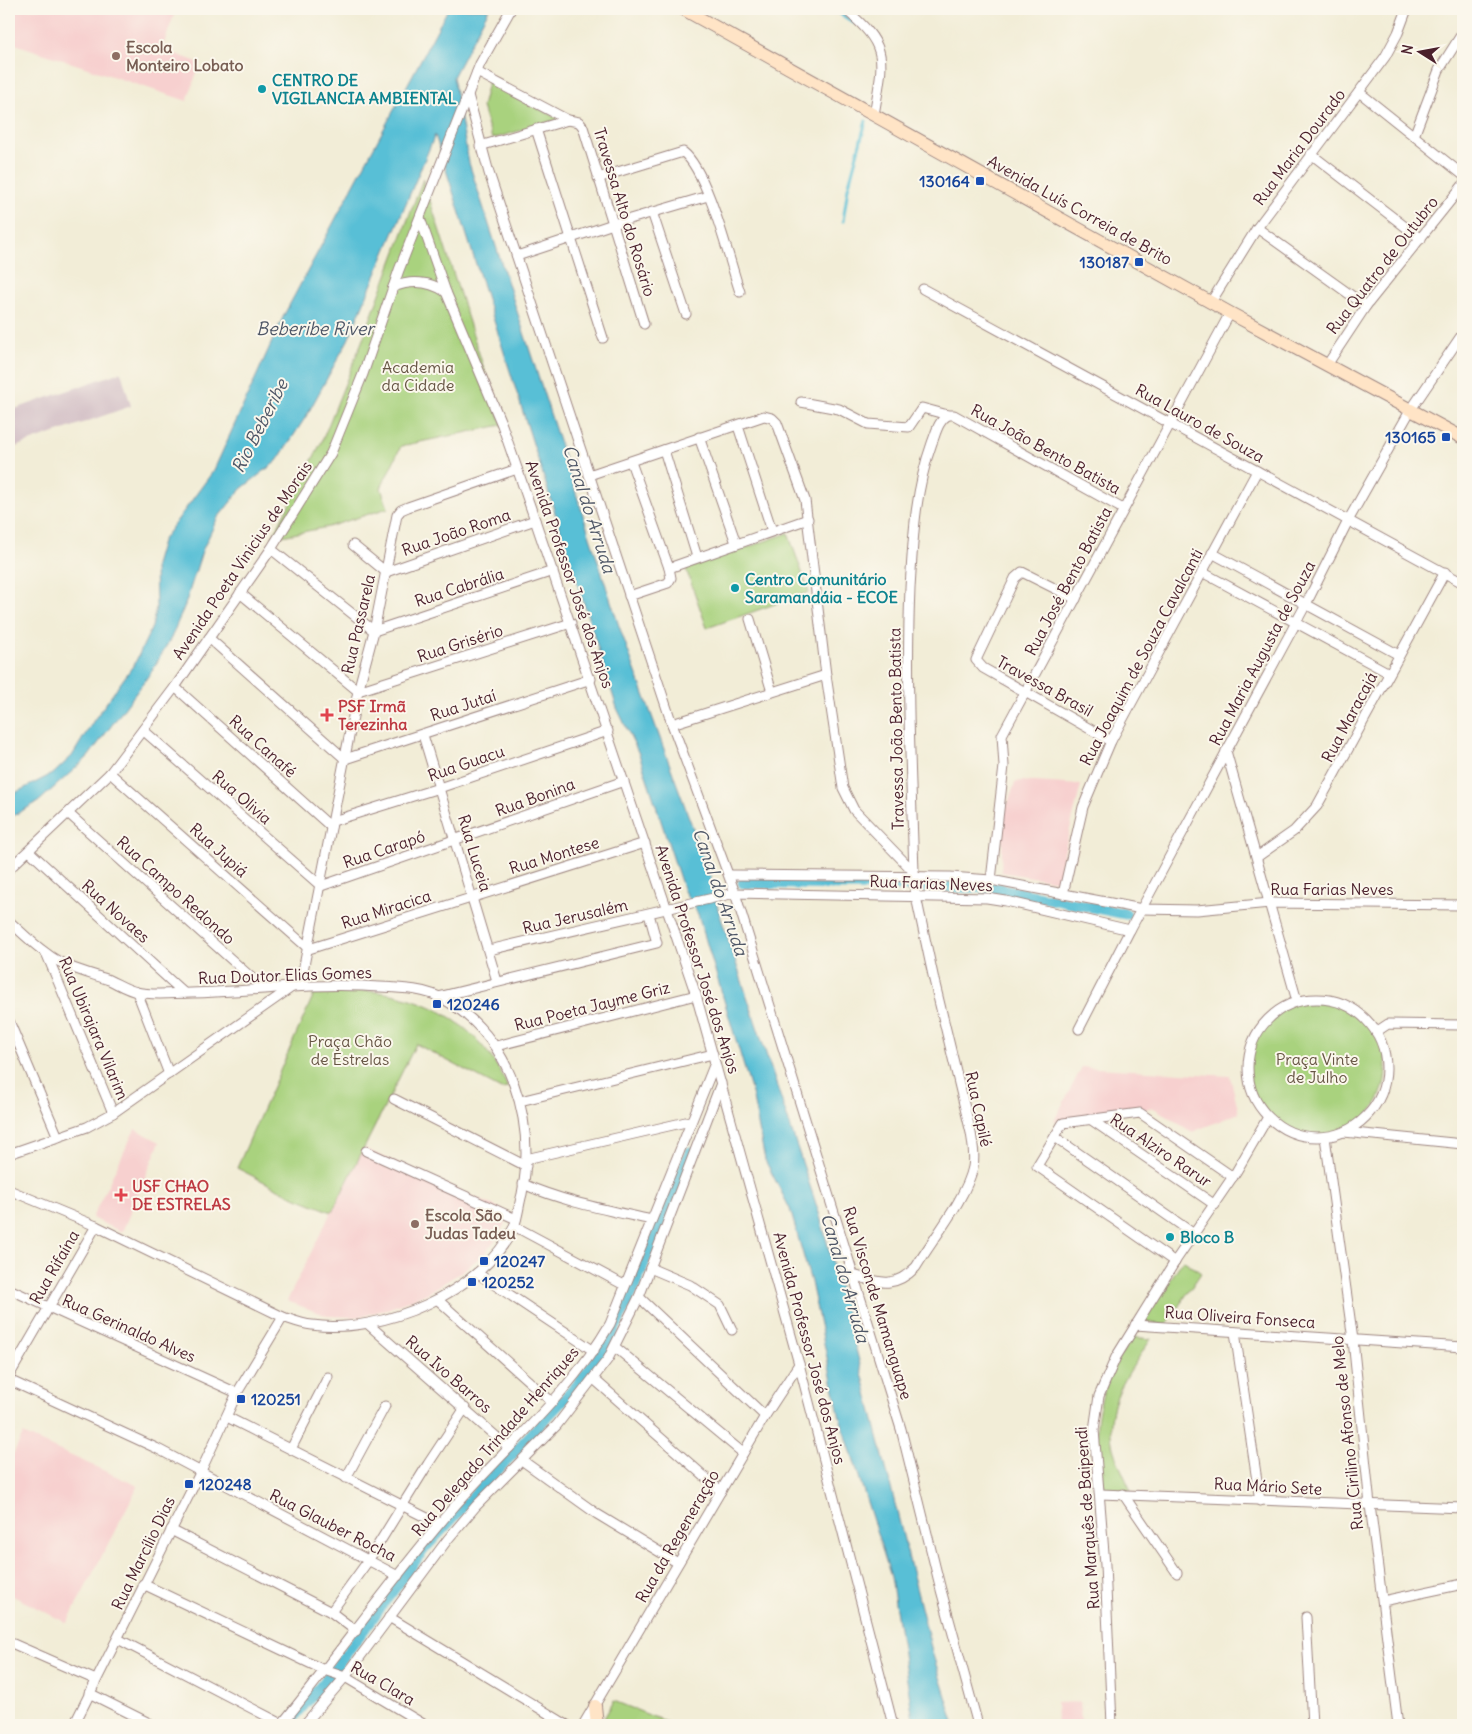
<svg xmlns="http://www.w3.org/2000/svg" width="1472" height="1734" viewBox="0 0 1472 1734" font-family="Delius,sans-serif">
<rect width="100%" height="100%" fill="#fbf7ec"/>
<filter id="ink" filterUnits="userSpaceOnUse"><feTurbulence type="fractalNoise" baseFrequency=".02" numOctaves="2"/><feDisplacementMap in="SourceGraphic" scale="10" xChannelSelector="R" yChannelSelector="G"/><feConvolveMatrix kernelMatrix="1 2 1 2 8 2 1 2 1" color-interpolation-filters="sRGB"/></filter>
<filter id="wash" filterUnits="userSpaceOnUse"><feTurbulence type="fractalNoise" baseFrequency=".0096" numOctaves="4" result="noise"/><feDisplacementMap in="SourceGraphic" scale="20" xChannelSelector="R" yChannelSelector="G"/><feGaussianBlur stdDeviation="1.12" result="paint"/><feColorMatrix in="noise" values="0 0 0 0 0 0 0 0 0 0 0 0 0 0 0 0 0 1.4 0 .05"/><feComposite in="paint" operator="in"/></filter>
<g filter="url(#wash)">
<rect width="100%" height="100%" fill="#f2edd7"/>
<g fill="#f7d0cf">
<polygon points="9,9 154,9 174,15 162,49 200,63 187,101 9,42"/>
<polygon points="1020,781 1081,785 1057,881 1001,872 1003,830 1001,822 1015,783"/>
<polygon points="1082,1067 1230,1076 1239,1113 1192,1132 1154,1108 1054,1121"/>
<polygon points="135,1129 160,1142 122,1232 92,1218"/>
<polygon points="363,1148 510,1213 499,1235 486,1252 463,1271 428,1293 385,1310 357,1317 328,1316 287,1301"/>
<polygon points="23,1434 138,1486 67,1623 9,1594 9,1463"/>
<polygon points="1080,1702 1081,1725 1057,1725 1056,1703"/>
</g>
<polygon fill="#d2bec5" points="121,372 131,406 9,449 9,411"/>
<g fill="#a9d27e" stroke="#7a7854">
<polygon points="488,82 559,119 492,139 482,107"/>
<polygon points="423,179 502,425 401,446 381,488 388,508 328,527 272,538 322,441 363,339"/>
<polygon points="788,533 809,592 707,628 686,569"/>
<path d="M367 991C430 995 483 1028 508 1088L501 1089 416 1044 332 1212 292 1196 237 1168 314 994Z"/>
<circle cx="1317" cy="1068" r="69"/>
<polygon points="1183,1260 1201,1273 1166,1325 1145,1322 1146,1316"/>
<path d="M1132 1337 1151 1339C1128 1374 1103 1404 1113 1448 1117 1462 1125 1477 1131 1491L1107 1489 1102 1483C1100 1464 1096 1444 1097 1425 1099 1393 1115 1364 1132 1337Z"/>
<polygon points="614,1701 674,1725 603,1725 603,1720"/>
</g>
<polygon fill="#58bfd6" stroke="#516f80" points="448,9 489,9 453,77 469,163 619,626 710,875 718,909 819,1213 851,1329 933,1655 955,1725 914,1725 891,1577 839,1414 811,1282 790,1209 765,1160 752,1093 698,914 684,891 639,754 617,708 435,135 348,340 307,415 277,461 241,489 217,519 202,551 185,605 171,638 150,674 88,757 38,802 9,818 9,796 54,773 72,756 94,720 135,663 152,627 156,607 155,565 162,541 214,470 284,315"/>
<g fill="none" stroke-linecap="round" stroke-linejoin="round">
<g stroke="#58bfd6" stroke-width="3">
<polyline points="833,9 854,23"/>
<polyline points="843,221 848,188 866,121"/>
</g>
<g stroke="#58bfd6" stroke-width="11">
<polyline points="743,883 996,888 1126,914"/>
<polyline points="287,1725 330,1675 425,1548 578,1384 606,1347 632,1293 690,1152"/>
</g>
</g>
</g>
<g filter="url(#ink)">
<g fill="none" stroke-linecap="round" stroke-linejoin="round">
<g stroke="#9e8681" stroke-width="11">
<g id="street">
<path d="M845 9C891 48 883 59 874 115"/>
<polyline points="477,72 568,120"/>
<polyline points="1359,92 1463,175"/>
<polyline points="468,95 489,173 672,724 735,893 901,1429 941,1590 978,1725"/>
<polyline points="536,129 603,338"/>
<polyline points="1414,136 1439,70 1463,32"/>
<polyline points="480,146 568,120 579,122 583,127 644,324"/>
<polyline points="1311,154 1421,239"/>
<path d="M598 178 683 152C708 171 729 260 740 292"/>
<polyline points="652,212 686,314"/>
<polyline points="420,218 446,292 502,425 535,520 696,995 799,1364 893,1725"/>
<polyline points="1257,228 1366,306"/>
<polyline points="517,256 613,224 708,196"/>
<path d="M393 287C411 280 430 281 446 292"/>
<polyline points="923,289 1463,583"/>
<polyline points="1211,302 1257,228 1385,57 1398,33 1407,9"/>
<polyline points="1327,365 1366,306 1463,185"/>
<polyline points="801,402 839,409 868,424 909,427 922,408 948,415"/>
<polyline points="738,426 772,531"/>
<polyline points="699,437 736,543"/>
<polyline points="664,450 697,557"/>
<polyline points="631,462 669,568"/>
<polyline points="589,475 764,416 772,418 777,423 805,500 826,675 843,788 854,810 914,872"/>
<polyline points="353,545 386,572 535,520"/>
<polyline points="271,549 374,631 553,571"/>
<polyline points="1212,553 1399,655"/>
<polyline points="1202,572 1389,673"/>
<polyline points="240,593 358,691 571,623"/>
<polyline points="629,596 668,583 671,578 669,568 808,519"/>
<polyline points="1076,599 1022,572 1015,578 976,660 983,668 1111,741"/>
<polyline points="750,619 772,692"/>
<polyline points="209,638 345,759 591,679"/>
<polyline points="175,687 331,827"/>
<polyline points="672,724 826,675"/>
<polyline points="143,730 321,886 624,781"/>
<polyline points="423,735 497,981"/>
<polyline points="1226,751 1297,1001"/>
<polyline points="110,773 309,949 645,843"/>
<polyline points="69,814 263,988"/>
<polyline points="333,821 439,788 608,731"/>
<polyline points="29,851 184,993"/>
<polyline points="1257,857 1294,831 1317,806 1445,572"/>
<polyline points="9,869 110,773 175,687 271,549 331,453 363,374 399,270 480,64 511,9"/>
<polyline points="729,875 950,877 991,880 1142,909 1197,910 1270,903 1463,905"/>
<polyline points="991,880 1004,766 1002,735 1230,313"/>
<polyline points="1063,894 1083,807 1111,741 1257,471"/>
<path d="M9 921C21 932 33 944 46 953 63 967 89 973 109 980 118 984 127 990 137 992 153 996 174 993 191 993 248 992 306 983 363 986 390 988 422 986 445 1000 512 1039 536 1121 522 1194 519 1204 518 1217 514 1227 483 1292 381 1335 312 1325 302 1324 292 1320 283 1317L96 1226 9 1190"/>
<polyline points="489,950 735,893 987,898 1006,901 1130,930 1306,604 1349,519 1410,411 1463,333"/>
<polyline points="47,955 113,1113"/>
<polyline points="300,986 358,691 374,631 397,515 401,510 408,507 517,469"/>
<polyline points="137,992 169,1074"/>
<polyline points="438,997 657,943 649,914"/>
<circle cx="1317" cy="1068" r="69"/>
<polyline points="9,1021 58,1137"/>
<polyline points="1079,1029 1130,930"/>
<polyline points="1376,1032 1388,1024 1463,1025"/>
<polyline points="496,1046 696,995"/>
<polyline points="394,1099 526,1166"/>
<polyline points="520,1101 713,1054"/>
<polyline points="1090,1119 1215,1205"/>
<polyline points="1344,1132 1463,1144"/>
<polyline points="1055,1137 1194,1234"/>
<polyline points="1325,1137 1353,1340 1370,1505 1398,1725"/>
<polyline points="366,1151 516,1219"/>
<polyline points="9,1154 87,1127 113,1113 292,987"/>
<polyline points="526,1159 690,1121"/>
<path d="M523 1184C564 1202 608 1210 651 1220"/>
<polyline points="514,1226 624,1285"/>
<polyline points="1175,1262 1037,1166 1063,1123 1140,1113 1233,1177"/>
<polyline points="650,1268 690,1285 720,1305 732,1330"/>
<polyline points="477,1273 594,1351"/>
<path d="M853 1275C880 1283 894 1289 916 1267 932 1240 967 1197 973 1167 975 1156 973 1145 971 1133L934 980 915 892 914 872C911 778 906 683 910 588 913 539 915 490 932 443 936 433 938 421 948 415H954L1123 509"/>
<polyline points="9,1289 237,1393"/>
<polyline points="639,1297 765,1416"/>
<polyline points="438,1300 552,1402"/>
<polyline points="368,1324 509,1448"/>
<polyline points="1135,1325 1463,1347"/>
<polyline points="1235,1332 1260,1501"/>
<polyline points="615,1347 743,1453"/>
<polyline points="9,1376 96,1226"/>
<polyline points="594,1379 721,1491"/>
<polyline points="9,1380 156,1448 398,1576"/>
<polyline points="227,1417 439,1524"/>
<polyline points="291,1449 328,1377"/>
<polyline points="523,1461 597,1514 678,1563"/>
<polyline points="346,1478 385,1406"/>
<polyline points="1100,1494 1463,1508"/>
<polyline points="1123,1494 1177,1573"/>
<polyline points="171,1530 331,1612 356,1631"/>
<polyline points="143,1584 324,1670 345,1677 425,1725"/>
<polyline points="1383,1601 1463,1584"/>
<polyline points="331,1612 368,1561 428,1464 465,1408"/>
<polyline points="389,1617 567,1725"/>
<polyline points="1306,1617 1312,1725"/>
<polyline points="118,1639 282,1724"/>
<polyline points="9,1642 96,1680"/>
<polyline points="89,1693 153,1725"/>
<polyline points="74,1725 200,1473 237,1393 283,1317"/>
<path d="M281 1725C339 1654 392 1578 453 1508 506 1447 569 1395 610 1324L715 1063"/>
<polyline points="304,1725 345,1677 448,1539 476,1506 557,1425 608,1359 639,1297 721,1083"/>
<polyline points="583,1725 765,1416 799,1364"/>
<polyline points="1112,1725 1105,1565 1094,1430 1099,1396 1116,1357 1176,1260 1236,1172 1268,1117"/>
</g>
</g>
<g stroke="#9e8681" stroke-width="14">
<g id="secondary">
<polyline points="683,9 1230,313 1463,438"/>
<polyline points="595,1706 597,1725"/>
</g>
</g>
<use href="#street" stroke="#fff" stroke-width="9"/>
<use href="#secondary" stroke="#ffe4c6" stroke-width="12"/>
</g>
</g>
<g fill="#8d6e63" stroke="#fbf7ec" stroke-width="2">
<circle cx="116" cy="56" r="5"/>
<circle cx="415" cy="1224" r="5"/>
</g>
<g fill="#0f9aa8" stroke="#fbf7ec" stroke-width="2">
<circle cx="262" cy="89" r="5"/>
<circle cx="735" cy="588" r="5"/>
<circle cx="1170" cy="1237" r="5"/>
</g>
<g fill="#1a4fb4" stroke="#fbf7ec" stroke-width="2">
<rect x="975" y="176" width="10" height="10" rx="2.5"/>
<rect x="1134" y="257" width="10" height="10" rx="2.5"/>
<rect x="1441" y="432" width="10" height="10" rx="2.5"/>
<rect x="432" y="999" width="10" height="10" rx="2.5"/>
<rect x="479" y="1256" width="10" height="10" rx="2.5"/>
<rect x="467" y="1277" width="10" height="10" rx="2.5"/>
<rect x="236" y="1394" width="10" height="10" rx="2.5"/>
<rect x="184" y="1479" width="10" height="10" rx="2.5"/>
</g>
<g fill="#e0444e" stroke="#fbf7ec" stroke-width="2">
<path d="M324.5 707.5h5v5h5v5h-5v5h-5v-5h-5v-5h5z"/>
<path d="M118.5 1187.5h5v5h5v5h-5v5h-5v-5h-5v-5h5z"/>
</g>
<g text-anchor="middle" stroke-width="4" stroke-linejoin="round" paint-order="stroke">
<g font-size="16" font-weight="bold" fill="#785e54" stroke="#fbf7ec" text-anchor="start">
<text x="126" y="53">Escola<tspan x="126" dy="18">Monteiro Lobato</tspan></text>
<text x="425" y="1221">Escola São<tspan x="425" dy="18">Judas Tadeu</tspan></text>
</g>
<g font-size="16" font-weight="bold" fill="#0d838f" stroke="#fbf7ec" text-anchor="start">
<text x="272" y="86">CENTRO DE<tspan x="272" dy="18">VIGILANCIA AMBIENTAL</tspan></text>
<text x="745" y="585">Centro Comunitário<tspan x="745" dy="18">Saramandáia - ECOE</tspan></text>
<text x="1180" y="1243">Bloco B</text>
</g>
<g font-size="16" fill="#4a1f2b" stroke="#fbf7ec">
<text transform="translate(1299 147) rotate(-53)" y="6">Rua Maria Dourado</text>
<text transform="translate(1080 210) rotate(29)" y="6">Avenida Luís Correia de Brito</text>
<text transform="translate(625 212) rotate(73)" y="6">Travessa Alto do Rosário</text>
<text transform="translate(1382 265) rotate(-52)" y="6">Rua Quatro de Outubro</text>
<text transform="translate(1200 423) rotate(29)" y="6">Rua Lauro de Souza</text>
<text transform="translate(1046 449) rotate(29)" y="6">Rua João Bento Batista</text>
<text transform="translate(456 532) rotate(-19)" y="6">Rua João Roma</text>
<text transform="translate(242 560) rotate(-56)" y="6">Avenida Poeta Vinicius de Morais</text>
<text transform="translate(570 574) rotate(71)" y="6">Avenida Professor José dos Anjos</text>
<text transform="translate(1068 581) rotate(-62)" y="6">Rua José Bento Batista</text>
<text transform="translate(459 587) rotate(-18)" y="6">Rua Cabrália</text>
<text transform="translate(358 624) rotate(-77)" y="6">Rua Passarela</text>
<text transform="translate(460 643) rotate(-18)" y="6">Rua Grisério</text>
<text transform="translate(1262 653) rotate(-62)" y="6">Rua Maria Augusta de Souza</text>
<text transform="translate(1141 657) rotate(-62)" y="6">Rua Joaquim de Souza Cavalcanti</text>
<text transform="translate(1045 686) rotate(29)" y="6">Travessa Brasil</text>
<text transform="translate(463 705) rotate(-18)" y="6">Rua Jutaí</text>
<text transform="translate(1349 717) rotate(-62)" y="6">Rua Maracajá</text>
<text transform="translate(896 729) rotate(-91)" y="6">Travessa João Bento Batista</text>
<text transform="translate(263 746) rotate(42)" y="6">Rua Canafé</text>
<text transform="translate(466 763) rotate(-19)" y="6">Rua Guacu</text>
<text transform="translate(242 797) rotate(41)" y="6">Rua Olivia</text>
<text transform="translate(535 797) rotate(-20)" y="6">Rua Bonina</text>
<text transform="translate(384 849) rotate(-19)" y="6">Rua Carapó</text>
<text transform="translate(219 850) rotate(42)" y="6">Rua Jupiá</text>
<text transform="translate(475 853) rotate(73)" y="6">Rua Luceia</text>
<text transform="translate(554 855) rotate(-17)" y="6">Rua Montese</text>
<text transform="translate(931 883) rotate(2)" y="6">Rua Farias Neves</text>
<text x="1332" y="895">Rua Farias Neves</text>
<text transform="translate(176 890) rotate(42)" y="6">Rua Campo Redondo</text>
<text transform="translate(386 909) rotate(-18)" y="6">Rua Miracica</text>
<text transform="translate(116 911) rotate(42)" y="6">Rua Novaes</text>
<text transform="translate(575 916) rotate(-13)" y="6">Rua Jerusalém</text>
<text transform="translate(698 959) rotate(72)" y="6">Avenida Professor José dos Anjos</text>
<text transform="translate(285 975) rotate(-2)" y="6">Rua Doutor Elias Gomes</text>
<text transform="translate(592 1006) rotate(-14)" y="6">Rua Poeta Jayme Griz</text>
<text transform="translate(94 1028) rotate(67)" y="6">Rua Ubirajara Vilarim</text>
<text transform="translate(979 1109) rotate(78)" y="6">Rua Capilé</text>
<text transform="translate(1161 1150) rotate(34)" y="6">Rua Alziro Rarur</text>
<text transform="translate(54 1267) rotate(-60)" y="6">Rua Rifaína</text>
<text transform="translate(878 1303) rotate(73)" y="6">Rua Visconde Mamanguape</text>
<text transform="translate(1240 1317) rotate(4)" y="6">Rua Oliveira Fonseca</text>
<text transform="translate(129 1328) rotate(24)" y="6">Rua Gerinaldo Alves</text>
<text transform="translate(810 1348) rotate(75)" y="6">Avenida Professor José dos Anjos</text>
<text transform="translate(449 1374) rotate(41)" y="6">Rua Ivo Barros</text>
<text transform="translate(1347 1433) rotate(-96)" y="6">Rua Cirilino Afonso de Melo</text>
<text transform="translate(495 1441) rotate(-49)" y="6">Rua Delegado Trindade Henriques</text>
<text transform="translate(1268 1486) rotate(3)" y="6">Rua Mário Sete</text>
<text transform="translate(1087 1518) rotate(-94)" y="6">Rua Marquês de Baipendi</text>
<text transform="translate(333 1525) rotate(27)" y="6">Rua Glauber Rocha</text>
<text transform="translate(677 1536) rotate(-60)" y="6">Rua da Regeneração</text>
<text transform="translate(143 1553) rotate(-64)" y="6">Rua Marcílio Dias</text>
<text transform="translate(383 1683) rotate(30)" y="6">Rua Clara</text>
</g>
<g font-size="16" font-weight="bold" fill="#164399" stroke="#fbf7ec" text-anchor="start">
<text x="970" y="187" text-anchor="end">130164</text>
<text x="1129" y="268" text-anchor="end">130187</text>
<text x="1436" y="443" text-anchor="end">130165</text>
<text x="447" y="1010">120246</text>
<text x="494" y="1267">120247</text>
<text x="482" y="1288">120252</text>
<text x="251" y="1405">120251</text>
<text x="199" y="1490">120248</text>
</g>
<g font-size="16" fill="#654" stroke="#fbf7ec">
<text x="418" y="373">Academia<tspan x="418" dy="18">da Cidade</tspan></text>
<text x="350" y="1047">Praça Chão<tspan x="350" dy="18">de Estrelas</tspan></text>
<text x="1317" y="1065">Praça Vinte<tspan x="1317" dy="18">de Julho</tspan></text>
</g>
<g font-size="16" font-weight="bold" fill="#be3a42" stroke="#fbf7ec" text-anchor="start">
<text x="338" y="712">PSF Irmã<tspan x="338" dy="18">Terezinha</tspan></text>
<text x="132" y="1192">USF CHAO<tspan x="132" dy="18">DE ESTRELAS</tspan></text>
</g>
<g font-size="18" font-style="italic" fill="#4f5767" stroke="#fbf7ec">
<text x="315" y="335">Beberibe River</text>
<text transform="translate(260 426) rotate(-63)" y="6">Rio Beberibe</text>
<text transform="translate(589 509) rotate(72)" y="6">Canal do Arruda</text>
<text transform="translate(720 892) rotate(71)" y="6">Canal do Arruda</text>
<text transform="translate(845 1278) rotate(74)" y="6">Canal do Arruda</text>
</g>
</g>
<rect width="1472" height="1734" fill="none" stroke="#fbf7ec" stroke-width="30"/>
<g transform="translate(1420 52) rotate(281)" stroke="#fbf7ec" stroke-width="4" paint-order="stroke">
<path d="M0-4L9 19L0 12L-9 19Z" fill="#4a1f2b"/>
<text y="-8" font-size="14" font-weight="bold" text-anchor="middle" fill="#4a1f2b">N</text>
</g>
</svg>
